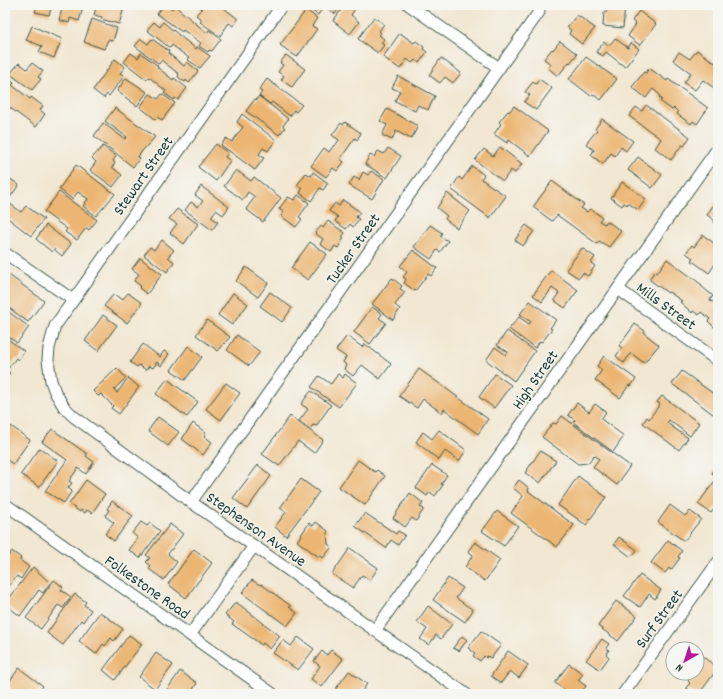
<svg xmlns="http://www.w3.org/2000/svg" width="723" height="699" viewBox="0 0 723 699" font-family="Dekko,sans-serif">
<rect width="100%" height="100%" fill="#f6f6f2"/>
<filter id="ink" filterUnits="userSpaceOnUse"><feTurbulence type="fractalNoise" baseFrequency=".025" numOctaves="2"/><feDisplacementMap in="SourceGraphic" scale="8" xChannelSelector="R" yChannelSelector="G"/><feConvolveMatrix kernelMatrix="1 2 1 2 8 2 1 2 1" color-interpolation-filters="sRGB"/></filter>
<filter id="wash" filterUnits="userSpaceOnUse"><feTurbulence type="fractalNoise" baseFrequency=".012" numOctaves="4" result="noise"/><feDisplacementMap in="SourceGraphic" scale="16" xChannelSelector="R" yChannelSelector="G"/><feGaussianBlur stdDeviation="0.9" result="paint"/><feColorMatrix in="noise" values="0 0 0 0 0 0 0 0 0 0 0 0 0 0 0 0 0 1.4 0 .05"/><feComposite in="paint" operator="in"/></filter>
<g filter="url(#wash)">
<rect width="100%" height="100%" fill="#f1e7d2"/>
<g id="blocks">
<g fill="#ecb672">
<polygon points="37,5 52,5 49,15 35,12"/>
<polygon points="63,5 84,5 79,21 70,18 69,23 59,20"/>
<polygon points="97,5 113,5 124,8 119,24 101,19 102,17 94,15"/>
<polygon points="164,5 167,5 172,9 175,6 207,33 209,30 221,39 212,51 209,50 208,52 199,46 201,43 183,30 182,32 157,14"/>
<polygon points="198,5 220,5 238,19 233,26 229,23 220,36 200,22 202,20 196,15 202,8"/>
<polygon points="304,5 341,5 335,14 324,6 318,15"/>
<polygon points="345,5 357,6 351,15 359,22 350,34 333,21"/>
<polygon points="607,5 625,6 623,28 603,26 604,12 606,13"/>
<polygon points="306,10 317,18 312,26 317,29 297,57 280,45"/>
<polygon points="639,11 656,24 640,45 628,36 636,24 632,21"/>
<polygon points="577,15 595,28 582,44 569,34 571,30 567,27"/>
<polygon points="374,17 384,24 379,31 381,33 379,35 384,39 381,43 384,45 378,53 358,39"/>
<polygon points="92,19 117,28 113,41 108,40 104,49 84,42"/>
<polygon points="154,22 160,27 163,22 196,49 197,47 210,56 200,68 188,60 189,58 172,45 170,48 147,30"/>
<polygon points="32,26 62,39 54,58 39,52 42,46 26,40"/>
<polygon points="400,33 414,43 416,41 424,47 423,49 427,52 419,63 415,60 412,63 407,59 400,69 383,57"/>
<polygon points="615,38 628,48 631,43 639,49 625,67 606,52 603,56 596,52 604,42 609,46"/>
<polygon points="141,39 148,44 152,39 169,51 168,53 184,66 187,62 198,71 189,83 186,80 185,82 178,77 179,74 161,60 159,64 135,46"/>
<polygon points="560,41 577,54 570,63 569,62 558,76 548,68 551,64 544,59 552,49 553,50"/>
<polygon points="697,50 718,65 718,91 703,80 695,90 684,83 691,73 673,60 679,52 690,59"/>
<polygon points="131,53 138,58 141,53 158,66 157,67 173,80 174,78 187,88 178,100 175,98 174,100 164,93 166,91 149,77 147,80 124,62"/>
<polygon points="286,55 305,69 292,87 281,80 284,76 278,72 283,65 280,63"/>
<polygon points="586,57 617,79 601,100 593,94 591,96 569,79"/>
<polygon points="441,58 461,73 453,83 445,77 440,83 429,75"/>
<polygon points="115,59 125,67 120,73 124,76 109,96 107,94 104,98 93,90"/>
<polygon points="19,63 27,69 32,63 43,71 38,77 41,79 32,90 10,74"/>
<polygon points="649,68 667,81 668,79 708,108 697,124 693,121 691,124 677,114 678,112 674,108 672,110 660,101 662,99 659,97 660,95 653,89 646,98 632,87 644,72 646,73"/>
<polygon points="5,76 14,83 12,85 30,99 31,97 43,106 40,110 45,114 36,127 5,104"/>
<polygon points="398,76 435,96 428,110 418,105 415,111 395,101 400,91 392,88"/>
<polygon points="126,78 147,92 137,106 117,91"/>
<polygon points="267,79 302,105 296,112 294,110 290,116 272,102 270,104 259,96 262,92 259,90"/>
<polygon points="539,79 552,88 536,110 524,102 530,95 525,92 533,82 536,84"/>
<polygon points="150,94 158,99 162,94 175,103 162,120 157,117 155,119 140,107"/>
<polygon points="259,96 288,119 283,126 285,128 279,135 246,111 255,99 256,100"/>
<polygon points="646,105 690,137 684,146 682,145 671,160 655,148 661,139 629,116 636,107 642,111"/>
<polygon points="514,106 548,131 530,156 509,140 507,143 494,134 501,124 499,122 508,111 509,112"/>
<polygon points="115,108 155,137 142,151 138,157 140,158 133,167 94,136 103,123 125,139 127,137 105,121"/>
<polygon points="387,109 418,126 411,139 396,131 392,140 382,135 387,125 380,121"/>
<polygon points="242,114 276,140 268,151 263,148 259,154 264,158 255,170 221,145 226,138 232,142 243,127 237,122"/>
<polygon points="602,119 633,141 626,151 621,147 615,156 611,153 603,164 591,155 594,150 586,144 597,130 595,129"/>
<polygon points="345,122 361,133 357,140 355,138 340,159 344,162 337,171 333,168 326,177 311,166 324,148 329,152 334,145 335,146 339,140 332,135 341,123 343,125"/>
<polygon points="216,144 228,153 225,157 230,161 216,181 198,167"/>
<polygon points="103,146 116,156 113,161 115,163 112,167 122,175 113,187 90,170 96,162 92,158"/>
<polygon points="500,147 522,164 515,173 511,170 503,181 475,160 484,149 493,156"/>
<polygon points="388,148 401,156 387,178 365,164 370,155 374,157 378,151 384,154"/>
<polygon points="638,157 662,175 652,188 628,170"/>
<polygon points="76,165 115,194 96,216 83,206 88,199 78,192 72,199 59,189"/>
<polygon points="472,166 484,175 481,179 506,196 490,218 451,189 459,177 462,180"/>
<polygon points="236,170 251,181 254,177 281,198 263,222 246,209 255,197 248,192 243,200 224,186"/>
<polygon points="371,171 384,179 372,199 349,185 354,177 359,180 363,172 368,175"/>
<polygon points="313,172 328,183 323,190 320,188 311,201 300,193 302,189 297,185 306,173 311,176"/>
<polygon points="5,175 19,185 5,204"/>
<polygon points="552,181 584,205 581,208 587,212 590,209 602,217 599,221 605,224 607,221 621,231 609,247 599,241 597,244 557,215 552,221 533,207"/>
<polygon points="622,182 646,199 638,210 628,203 627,205 624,203 622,206 611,198"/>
<polygon points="201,186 229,207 223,215 216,210 213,214 211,217 218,222 212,230 185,210 191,202 198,207 203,201 195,195"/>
<polygon points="59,192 97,220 89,230 86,228 77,240 65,232 67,229 44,212"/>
<polygon points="447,193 470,211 457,228 445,219 447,216 437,208"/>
<polygon points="298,195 309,203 299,217 302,219 296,227 281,216 284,212 279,209 288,197 294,200"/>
<polygon points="343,200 360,212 356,217 359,219 353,227 350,224 346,229 335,221 338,217 329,211 335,203 339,206"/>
<polygon points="716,201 718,203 718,226 714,223 715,221 707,215"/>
<polygon points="9,203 21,212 26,206 44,219 31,236 5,216 5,208"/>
<polygon points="177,209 198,224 184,244 170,233 177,224 169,219"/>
<polygon points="328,221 345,233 342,237 344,238 338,248 335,246 331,252 320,244 323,239 315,233 321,226 323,228"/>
<polygon points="46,225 71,244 62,256 54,249 52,252 36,239"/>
<polygon points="430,225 442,233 440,236 448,241 440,252 437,250 431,259 414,247"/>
<polygon points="526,225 534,231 523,246 515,240"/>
<polygon points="703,235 718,246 718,266 715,264 709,273 691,260 693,258 686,253 692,245 694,247"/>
<polygon points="162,240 174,250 168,257 174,262 167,272 144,255 150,247 154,250"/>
<polygon points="310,242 327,254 308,280 291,268"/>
<polygon points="582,248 595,257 591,263 595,266 588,276 583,273 579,278 566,270"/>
<polygon points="413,250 437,268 431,276 428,274 415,291 404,283 406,279 403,277 407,272 400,266"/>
<polygon points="140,258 162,274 147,294 139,288 141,286 134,281 139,274 132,269"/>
<polygon points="667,259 702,285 701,286 713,296 710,300 718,306 718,331 708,321 710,319 705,315 701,312 699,315 693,311 692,313 680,302 682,301 669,292 668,293 650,280 650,278 655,271 657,273"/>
<polygon points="246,267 268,283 258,297 236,281"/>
<polygon points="551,270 578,290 565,308 554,300 559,293 552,288 542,302 533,295"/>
<polygon points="5,272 44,301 28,322 5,305 5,301 7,298 5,296"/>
<polygon points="392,278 402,286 400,289 405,292 395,305 400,309 393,320 372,304"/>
<polygon points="270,292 292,308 282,322 260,306"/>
<polygon points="128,293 142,303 127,323 104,306 114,294 122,300"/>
<polygon points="233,293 248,304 232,325 218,315"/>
<polygon points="530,301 556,320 550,328 552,329 542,342 540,341 535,348 509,329 519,317 529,324 531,322 520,314"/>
<polygon points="372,307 382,314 379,318 386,323 370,344 354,332"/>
<polygon points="5,309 29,327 17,343 5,334"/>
<polygon points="103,315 117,325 98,351 85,341"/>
<polygon points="207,320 230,337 218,351 196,335"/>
<polygon points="635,324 645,331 644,333 659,345 644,363 631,353 624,363 616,356 622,348 619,346"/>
<polygon points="507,331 535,351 514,381 486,360 495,347 506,355 508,352 497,345"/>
<polygon points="237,335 260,352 249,366 227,350"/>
<polygon points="347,336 362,347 365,344 391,364 380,379 362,365 353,376 344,369 346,365 343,362 346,357 336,350"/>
<polygon points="5,337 24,351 18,360 16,358 7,370 10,373 5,380"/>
<polygon points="143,344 160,357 164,351 169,354 161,366 157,362 153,368 149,366 146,370 139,365 137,367 130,362"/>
<polygon points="188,346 202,357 185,380 171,370"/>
<polygon points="604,356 636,379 631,386 629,385 620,398 595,380 602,370 597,366"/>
<polygon points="117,368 126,378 114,389 117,393 128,378 139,387 119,414 111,408 113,406 101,394 98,396 93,391"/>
<polygon points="419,369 488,419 478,434 444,409 442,413 423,399 417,408 399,396"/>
<polygon points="682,371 718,397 718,408 713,414 672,384"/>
<polygon points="338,374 343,378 345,374 357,383 339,407 311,387 319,376 331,384"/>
<polygon points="495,374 511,385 494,408 479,397"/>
<polygon points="167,379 198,402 187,417 156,394"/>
<polygon points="226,383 240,393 221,420 206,409"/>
<polygon points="311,391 331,405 316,426 313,425 310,429 299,421 308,409 301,404"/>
<polygon points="662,396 699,423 690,436 669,420 667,423 688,438 679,450 643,423 647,417 649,419 660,404 657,402"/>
<polygon points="577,403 589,412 595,404 606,412 601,419 624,436 613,452 573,422 575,420 568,415"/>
<polygon points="290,416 323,440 314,453 298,441 279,466 262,454"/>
<polygon points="562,416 630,466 617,485 593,467 599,459 594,455 588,463 578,464 542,437 553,423 556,424"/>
<polygon points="158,417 179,432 168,446 148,431"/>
<polygon points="193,423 206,433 204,436 212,442 203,455 182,439"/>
<polygon points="11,426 30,440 13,464 5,459 6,440 5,435"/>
<polygon points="52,429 87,454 86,456 94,462 86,474 78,468 69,481 72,483 68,488 72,491 64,503 45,491 67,460 42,442"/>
<polygon points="439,430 466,450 459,461 445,451 439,460 416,442 423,432 432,439"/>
<polygon points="40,448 58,461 39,487 21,474"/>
<polygon points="540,451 556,461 540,483 525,473"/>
<polygon points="358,460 375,472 377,470 385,476 365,505 339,487"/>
<polygon points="258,465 271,476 247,509 233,498"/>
<polygon points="432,465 447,475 441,484 443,485 435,496 430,492 427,496 416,488"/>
<polygon points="718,465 718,478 712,473"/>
<polygon points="578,476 606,497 586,525 558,505"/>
<polygon points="301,479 319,492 286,536 275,527 286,512 280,508"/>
<polygon points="86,480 105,494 92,513 87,510 85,513 81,510 80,512 69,504"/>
<polygon points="519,480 529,488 528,491 574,525 557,547 511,513 523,496 513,488"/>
<polygon points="714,482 718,484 718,504 711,513 698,504"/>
<polygon points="410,493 423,503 420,507 424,509 416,521 412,518 405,527 393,518"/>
<polygon points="112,501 133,516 114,541 105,534 114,523 105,516 109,510 107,509"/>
<polygon points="670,505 685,516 690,511 701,519 684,541 658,522"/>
<polygon points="497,511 518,526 504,546 482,531"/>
<polygon points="365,513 396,534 398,531 405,535 398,545 391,540 386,548 355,526"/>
<polygon points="141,522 147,526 150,523 160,531 140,558 129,550 138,538 132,533"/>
<polygon points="316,522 328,531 327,533 328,544 332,547 323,558 320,555 319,557 297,541 309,523 313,526"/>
<polygon points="170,524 183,534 168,554 177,562 164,580 149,569 151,566 146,562 150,558 146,555"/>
<polygon points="619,537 637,550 631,557 614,544"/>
<polygon points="668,540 682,551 678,557 680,558 671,570 669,568 665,573 651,563"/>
<polygon points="475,542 500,560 485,581 465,567 473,555 468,551"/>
<polygon points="350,548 378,568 370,580 362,575 353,588 332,574"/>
<polygon points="194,549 212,563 186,598 168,584"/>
<polygon points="12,551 21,558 20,560 29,567 21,579 17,576 5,591 5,561"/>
<polygon points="33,567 50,583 43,593 39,590 20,616 5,604"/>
<polygon points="640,575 661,590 655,599 649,594 640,607 624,596"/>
<polygon points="448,578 463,588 456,598 473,610 465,622 433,600"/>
<polygon points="54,580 63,587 61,590 71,597 63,608 58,605 41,629 26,618"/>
<polygon points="252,580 260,585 261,584 291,606 289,607 297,613 287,626 242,593"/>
<polygon points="75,594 86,602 84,605 91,610 83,622 81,620 63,645 47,633"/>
<polygon points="616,601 637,616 618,641 598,626"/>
<polygon points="236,602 280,636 270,649 263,643 262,645 232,624 234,622 225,615"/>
<polygon points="428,606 452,624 441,639 436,635 429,645 420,639 427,629 417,622"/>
<polygon points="100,612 123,629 114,641 111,638 105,646 103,644 96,654 79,641"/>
<polygon points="481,631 501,645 491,658 487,656 486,658 484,656 480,661 473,656 475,653 468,648"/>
<polygon points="129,635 142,644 115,680 103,670"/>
<polygon points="462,636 467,640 459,651 453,648"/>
<polygon points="298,637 314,649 298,670 273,653 283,640 291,646"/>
<polygon points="602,639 609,644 606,648 609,650 606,654 609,657 600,670 586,660"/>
<polygon points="331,650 343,659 322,687 311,679 320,666 314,661 322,651 327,655"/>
<polygon points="508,651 528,665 519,678 510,671 501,683 491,676"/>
<polygon points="156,653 173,665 155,689 139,677"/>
<polygon points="698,653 718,668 699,694 696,694 686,688 690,683 688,681 691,676 689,675 691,673 697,673"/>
<polygon points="569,664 583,674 578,680 586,686 580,694 571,694 555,683"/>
<polygon points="19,668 43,686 37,694 19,694 7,685"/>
<polygon points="180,671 197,683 190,694 164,694"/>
<polygon points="349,671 367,684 360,694 355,694 352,692 351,694 332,694"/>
</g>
</g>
</g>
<g filter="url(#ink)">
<use href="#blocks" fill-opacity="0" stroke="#3e564c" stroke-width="1"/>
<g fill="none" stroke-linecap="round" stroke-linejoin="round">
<g stroke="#3e564c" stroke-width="13">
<g id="street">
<polyline points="282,5 55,326 49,348 48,360 51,381 55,392 64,407 73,416 191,502 466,694"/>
<polyline points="409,5 499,68"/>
<polyline points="5,253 73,300"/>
<polyline points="618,289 718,361"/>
<polyline points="191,502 539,12"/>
<polyline points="5,504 273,694"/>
<polyline points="376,629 718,148"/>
<polyline points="190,635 254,546"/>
<polyline points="623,694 718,562"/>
</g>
</g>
<use href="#street" stroke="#fff" stroke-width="11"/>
</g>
</g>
<g text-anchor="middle" stroke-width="3" stroke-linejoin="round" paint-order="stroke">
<g font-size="16" fill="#1f3d34" stroke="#f6f6f2">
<text transform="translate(142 175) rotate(-55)" y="6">Stewart Street</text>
<text transform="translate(352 248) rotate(-55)" y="6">Tucker Street</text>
<text transform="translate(667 305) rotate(36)" y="6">Mills Street</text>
<text transform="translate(534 379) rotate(-55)" y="6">High Street</text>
<text transform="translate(257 528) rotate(35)" y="6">Stephenson Avenue</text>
<text transform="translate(148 586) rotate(35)" y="6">Folkestone Road</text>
<text transform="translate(658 618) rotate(-54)" y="6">Surf Street</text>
</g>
</g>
<rect width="723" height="699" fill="none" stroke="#f6f6f2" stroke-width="20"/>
<g transform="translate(685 661) rotate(219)"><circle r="19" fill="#f6f6f2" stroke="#a0aca6"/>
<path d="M0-3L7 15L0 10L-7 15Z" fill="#b5179e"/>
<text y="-6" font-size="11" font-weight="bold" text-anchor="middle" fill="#1f3d34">N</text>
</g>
</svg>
